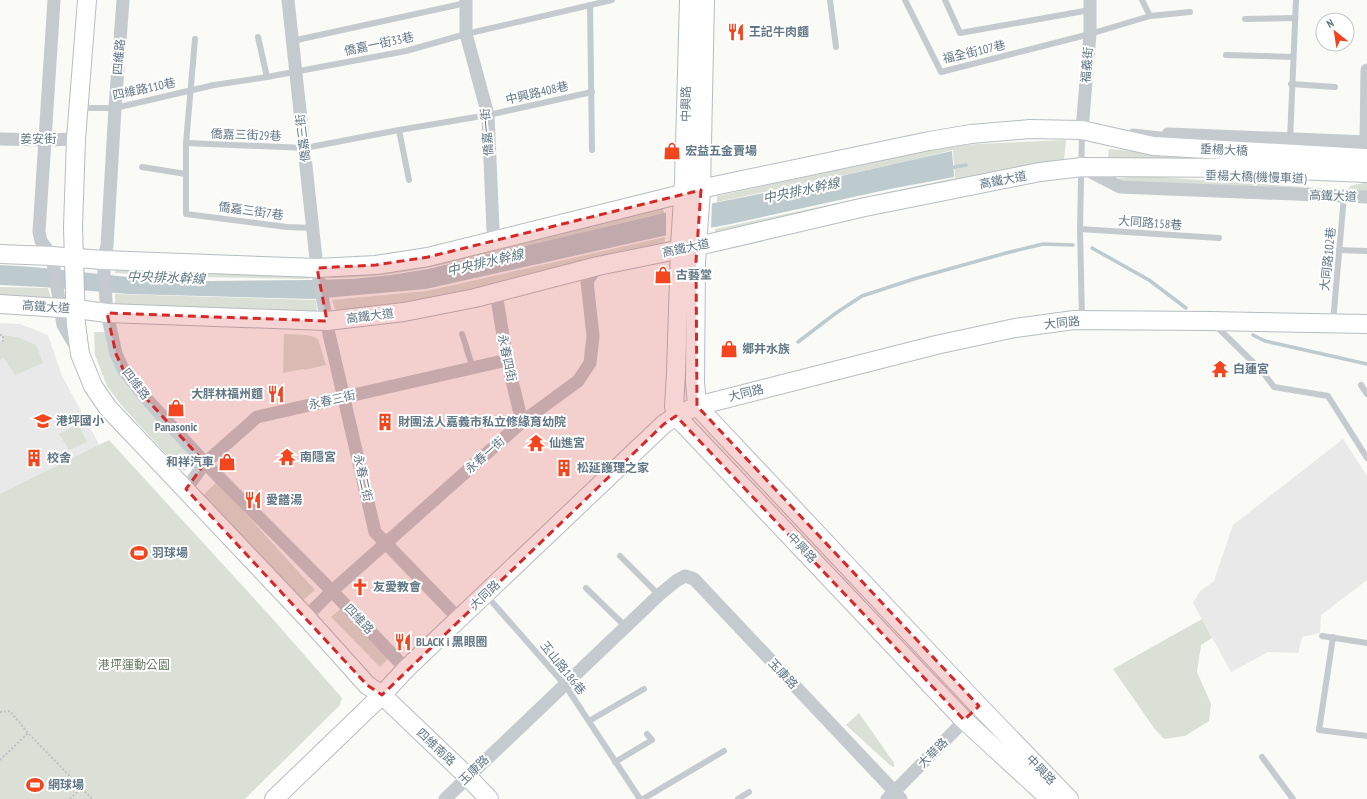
<svg xmlns="http://www.w3.org/2000/svg" width="1367" height="799" viewBox="0 0 1367 799" font-family="'PT Sans Narrow','Noto Sans TC',sans-serif">
<rect width="100%" height="100%" fill="#fafaf7"/>
<g fill="#e8e9e8">
<polygon points="0,323 20,324 48,335 62,376 100,446 0,494"/>
<polygon points="1343,439 1367,476 1367,580 1321,615 1320,633 1302,637 1298,653 1268,652 1231,672 1193,603 1200,591 1214,581 1233,525"/>
</g>
<g fill="#dae0d6">
<polygon points="1066,140 1064,160 1039,164 715,236 715,229 955,178 953,150 895,164 717,202 717,196 954,145"/>
<polygon points="1109,149 1187,156 1187,164 1107,165"/>
<polygon points="1143,176 1348,190 1350,186 1367,182 1367,193 1119,184 1119,178"/>
<path d="M663 208 664 213C612 225 560 238 507 250 447 264 389 279 327 278L331 274Z"/>
<polygon points="665,237 664,248 407,306 343,312 335,309 332,300 427,291"/>
<polygon points="117,264 309,274 310,279 197,277 115,273"/>
<polygon points="0,287 48,288 51,299 0,297"/>
<polygon points="115,294 316,300 317,311 115,305"/>
<polygon points="94,332 108,332 113,359 121,378 136,397 195,460 184,471 167,455 122,406 107,386 95,355"/>
<path d="M284 334C295 335 308 333 318 339L326 365 304 370 303 369 283 373Z"/>
<polygon points="3,335 17,337 36,345 43,363 15,375 4,358 0,360 0,341 3,341"/>
<polygon points="78,424 87,442 69,450 59,434"/>
<polygon points="109,440 271,617 342,698 340,705 245,799 0,799 0,494"/>
<polygon points="217,482 315,590 301,602 203,495"/>
<polygon points="343,607 391,656 380,667 331,617"/>
<polygon points="1202,619 1212,638 1201,645 1197,672 1211,704 1209,721 1185,736 1164,739 1154,728 1113,669"/>
<polygon points="859,713 894,763 894,767 891,766 846,725"/>
</g>
<polygon fill="#bdcace" points="952,151 954,177 890,189 726,225 663,236 426,289 313,299 129,294 42,287 0,285 0,265 33,267 128,277 210,281 311,280 351,279 391,275 428,269 664,213 774,191"/>
<polygon fill="#fafaf7" points="712,202 711,230 666,238 666,211"/>
<g fill="none" stroke-linecap="round" stroke-linejoin="round">
<g stroke="#bdcace" stroke-width="3.5">
<polyline points="949,168 966,165"/>
<polyline points="1092,248 1149,280 1186,308"/>
<polyline points="1253,335 1265,341 1367,364"/>
<polyline points="798,342 836,313 862,296 917,278 1006,253 1043,244 1073,245"/>
</g>
<g stroke="#b6bdc2" stroke-width="20">
<g id="secondary">
<polyline points="87,0 76,139 73,227 76,324 80,354 93,386 108,408 306,617 367,685 382,695 467,776 489,799"/>
<polyline points="689,0 684,182 680,246 676,373 674,406 676,416 964,720 1050,799"/>
<polyline points="705,0 701,190 696,261 695,382 697,406 979,706 1069,799"/>
<polyline points="0,254 52,256 103,260 317,268 376,265 428,257 714,186 929,141 971,134 1030,129 1082,130 1153,146 1367,158"/>
<polyline points="0,304 76,309 107,313 327,321 404,312 475,298 598,266 711,243 865,207 1040,172 1082,167 1245,168 1367,173"/>
<polyline points="274,799 382,695 406,669 664,424 676,416 697,406 936,345 1015,328 1074,320 1210,321 1367,324"/>
</g>
</g>
<g stroke="#bec2c4" stroke-width="2" stroke-dasharray="2 2" stroke-linecap="butt">
<polyline points="0,335 3,335 3,341 0,341"/>
<polyline points="0,712 10,711 28,733 92,799"/>
<polyline points="0,760 28,733"/>
<polyline points="70,799 81,788"/>
</g>
<g stroke="#c4cacd" stroke-width="6">
<polyline points="830,0 836,47"/>
<polyline points="905,0 941,72 1090,34 1150,16 1142,0"/>
<polyline points="945,0 960,33 1090,10"/>
<polyline points="590,5 592,150"/>
<polyline points="1150,16 1190,12"/>
<polyline points="1245,19 1295,18"/>
<polyline points="258,37 267,77"/>
<polyline points="195,39 186,143 186,214 287,227 313,228"/>
<polyline points="292,41 466,3"/>
<polyline points="1226,55 1293,57"/>
<polyline points="1291,84 1335,87"/>
<polyline points="79,108 115,108 214,85 267,77 406,51 466,34 612,0"/>
<polyline points="399,130 409,180"/>
<polyline points="1082,132 1080,229 1082,319"/>
<polyline points="1290,140 1296,0"/>
<polyline points="186,143 305,148 399,130 488,115 592,92"/>
<polyline points="142,167 186,174"/>
<polyline points="1080,229 1219,238"/>
<polyline points="1339,250 1367,251"/>
<polyline points="1333,322 1344,196"/>
<polyline points="1214,324 1261,370 1274,387 1328,396 1367,458"/>
<path d="M462 334C466 344 469 360 474 368"/>
<polyline points="1361,385 1367,394"/>
<polyline points="620,556 659,595"/>
<polyline points="586,588 626,627"/>
<polyline points="486,595 565,685 640,799"/>
<polyline points="1322,636 1367,643"/>
<polyline points="1333,637 1319,730 1367,736"/>
<polyline points="589,721 644,689"/>
<polyline points="1262,757 1293,799"/>
<polyline points="615,762 652,740 647,734"/>
<polyline points="643,799 724,751"/>
<polyline points="738,799 749,792"/>
</g>
<g stroke="#c4cacd" stroke-width="13">
<polyline points="54,0 39,232 41,241 52,256 63,325 76,347"/>
<polyline points="123,0 115,108 107,246 103,260 107,313 116,354 124,371 142,394 205,463 332,591 406,669"/>
<polyline points="288,0 317,268 329,334 375,532 459,619"/>
<polyline points="466,0 466,34 488,115 493,229 495,241"/>
<polyline points="1082,130 1090,34 1090,0"/>
<polyline points="1168,134 1367,142"/>
<polyline points="1133,135 1178,140"/>
<polyline points="0,139 46,140 76,139"/>
<polyline points="1366,142 1367,70"/>
<polyline points="1083,168 1120,187 1367,197"/>
<polyline points="496,293 507,360 522,422"/>
<polyline points="186,489 205,463 257,417 507,360"/>
<polyline points="306,617 332,591 522,422 578,381 590,363 593,336 587,281 598,266"/>
<polyline points="445,799 659,595 676,581 685,576 694,579 895,792 901,799"/>
<polyline points="887,799 979,706"/>
</g>
<use href="#secondary" stroke="#fff" stroke-width="18"/>
</g>
<path fill="#d62828" fill-opacity="0.2" stroke="#d62828" stroke-width="3" stroke-dasharray="8 5" stroke-linejoin="round" d="M701 190 696 261 697 406 979 706 964 720 676 416 664 424 382 695 367 685 186 489 205 463 142 394 124 371 116 354 107 313 327 321 317 268 376 265 428 257Z"/>
<defs>
<g id="restaurant-bare" transform="scale(1.38)"><path d="M-5-6h1v4h1v-4h1v4h1v-4h1v5L-1.5 .5V6h-2V.5L-5-1ZM5-6V6H3V1.5H1.5Q1.5-4 5-6Z" fill="#f3451e" stroke="#fff" stroke-width="2.5" paint-order="stroke"/></g>
<g id="shop-bare" transform="scale(1.38)"><path d="M-5-2.5h2.3a2.7 3.5 0 0 1 5.4 0H5L5.5 6h-11ZM-1.5-2.5h3a1.5 2.3 0 0 0-3 0Z" fill="#f3451e" stroke="#fff" stroke-width="2.5" paint-order="stroke"/></g>
<g id="temple-bare" transform="scale(1.38)"><path d="M0-6L5-2H3V0L6.5 2.5H4V6H1.5V3h-3V6H-4V2.5H-6.5L-3 0V-2H-5Z" fill="#f3451e" stroke="#fff" stroke-width="2.5" paint-order="stroke"/></g>
<g id="school-bare" transform="scale(1.38)"><path d="M0-5L7-2L0 1L-7-2ZM-4 1L0 2.5L4 1V4Q0 6-4 4Z" fill="#f3451e" stroke="#fff" stroke-width="2.5" paint-order="stroke"/></g>
<g id="building-bare" transform="scale(1.38)"><path d="M-4-6H4V6H1V3H-1V6H-4ZM-2.5-4.3h1.7v1.8h-1.7ZM.8-4.3h1.7v1.8H.8ZM-2.5-1h1.7V.8h-1.7ZM.8-1h1.7V.8H.8Z" fill="#f3451e" stroke="#fff" stroke-width="2.5" paint-order="stroke"/></g>
<g id="stadium-bare" transform="scale(1.38)"><path d="M0-5a6.5 5 0 1 0 0 10a6.5 5 0 1 0 0-10ZM-3.5-1.8h7v3.6h-7Z" fill="#f3451e" stroke="#fff" stroke-width="2.5" paint-order="stroke"/></g>
<g id="church-bare" transform="scale(1.38)"><path d="M-1.2-6h2.4v3.5h3.3v2.4h-3.3V6h-2.4V-.1h-3.3v-2.4h3.3Z" fill="#f3451e" stroke="#fff" stroke-width="2.5" paint-order="stroke"/></g>
</defs>
<g fill-rule="evenodd">
<use href="#restaurant-bare" x="736" y="32"/>
<use href="#shop-bare" x="672" y="151"/>
<use href="#shop-bare" x="663" y="275"/>
<use href="#shop-bare" x="729" y="349"/>
<use href="#temple-bare" x="1220" y="369"/>
<use href="#restaurant-bare" x="276" y="394"/>
<use href="#shop-bare" x="176" y="408"/>
<use href="#school-bare" x="43" y="421"/>
<use href="#building-bare" x="385" y="422"/>
<use href="#temple-bare" x="536" y="443"/>
<use href="#temple-bare" x="287" y="457"/>
<use href="#building-bare" x="34" y="458"/>
<use href="#shop-bare" x="227" y="462"/>
<use href="#building-bare" x="564" y="468"/>
<use href="#restaurant-bare" x="253" y="500"/>
<use href="#stadium-bare" x="139" y="553"/>
<use href="#church-bare" x="360" y="587"/>
<use href="#restaurant-bare" x="403" y="642"/>
<use href="#stadium-bare" x="35" y="785"/>
</g>
<g text-anchor="middle" stroke-width="4" stroke-linejoin="round" paint-order="stroke">
<g font-size="12" font-weight="bold" fill="#627785" stroke="#fff" text-anchor="start">
<text x="749" y="36">王記牛肉麵</text>
<text x="685" y="155">宏益五金賣場</text>
<text x="676" y="279">古藝堂</text>
<text x="742" y="353">鄉井水族</text>
<text x="1233" y="373">白蓮宮</text>
<text x="263" y="398" text-anchor="end">大胖林福州麵</text>
<text x="56" y="425">港坪國小</text>
<text x="398" y="426">財團法人嘉義市私立修緣育幼院</text>
<text x="176" y="431" text-anchor="middle">Panasonic</text>
<text x="549" y="447">仙進宮</text>
<text x="300" y="461">南隱宮</text>
<text x="47" y="462">校舍</text>
<text x="214" y="466" text-anchor="end">和祥汽車</text>
<text x="577" y="472">松延護理之家</text>
<text x="266" y="504">愛饍湯</text>
<text x="152" y="557">羽球場</text>
<text x="373" y="591">友愛教會</text>
<text x="416" y="646">BLACK i 黑眼圈</text>
<text x="48" y="789">網球場</text>
</g>
<g font-size="12" fill="#627785" stroke="#fff">
<text transform="translate(379 44) rotate(-12)" y="4">僑嘉一街33巷</text>
<text transform="translate(974 52) rotate(-13)" y="4">福全街107巷</text>
<text transform="translate(119 57) rotate(-85)" y="4">四維路</text>
<text transform="translate(1087 65) rotate(-85)" y="4">福義街</text>
<text transform="translate(144 89) rotate(-12)" y="4">四維路110巷</text>
<text transform="translate(537 93) rotate(-13)" y="4">中興路408巷</text>
<text transform="translate(686 104) rotate(-89)" y="4">中興路</text>
<text transform="translate(487 132) rotate(-95)" y="4">僑嘉一街</text>
<text transform="translate(246 135) rotate(2)" y="4">僑嘉三街29巷</text>
<text transform="translate(303 138) rotate(-97)" y="4">僑嘉三街</text>
<text x="38" y="143">姜安街</text>
<text transform="translate(1224 150) rotate(3)" y="4">垂楊大橋</text>
<text transform="translate(1256 177) rotate(2)" y="4">垂楊大橋(機慢車道)</text>
<text transform="translate(1003 180) rotate(-11)" y="4">高鐵大道</text>
<text transform="translate(1333 196) rotate(2)" y="4">高鐵大道</text>
<text transform="translate(251 211) rotate(8)" y="4">僑嘉三街7巷</text>
<text transform="translate(1150 223) rotate(4)" y="4">大同路158巷</text>
<text transform="translate(686 248) rotate(-12)" y="4">高鐵大道</text>
<text transform="translate(1328 259) rotate(-84)" y="4">大同路102巷</text>
<text transform="translate(46 307) rotate(4)" y="4">高鐵大道</text>
<text transform="translate(370 316) rotate(-7)" y="4">高鐵大道</text>
<text transform="translate(1062 323) rotate(-6)" y="4">大同路</text>
<text transform="translate(507 358) rotate(78)" y="4">永春四街</text>
<text transform="translate(136 384) rotate(52)" y="4">四維路</text>
<text transform="translate(746 393) rotate(-14)" y="4">大同路</text>
<text transform="translate(332 400) rotate(-13)" y="4">永春三街</text>
<text transform="translate(485 455) rotate(-42)" y="4">永春一街</text>
<text transform="translate(363 478) rotate(77)" y="4">永春二街</text>
<text transform="translate(802 548) rotate(47)" y="4">中興路</text>
<text transform="translate(485 595) rotate(-43)" y="4">大同路</text>
<text transform="translate(359 619) rotate(47)" y="4">四維路</text>
<text transform="translate(563 668) rotate(51)" y="4">玉山路186巷</text>
<text transform="translate(783 674) rotate(47)" y="4">玉康路</text>
<text transform="translate(436 747) rotate(43)" y="4">四維南路</text>
<text transform="translate(933 753) rotate(-45)" y="4">大華路</text>
<text transform="translate(474 770) rotate(-44)" y="4">玉康路</text>
<text transform="translate(1041 770) rotate(46)" y="4">中興路</text>
</g>
<g font-size="12" fill="#677b62" stroke="#fff">
<text x="134" y="669">港坪運動公園</text>
</g>
<g font-size="13" font-style="italic" fill="#5d777e" stroke="#fff">
<text transform="translate(801 190) rotate(-12)" y="5">中央排水幹線</text>
<text transform="translate(485 262) rotate(-13)" y="5">中央排水幹線</text>
<text transform="translate(166 277) rotate(2)" y="5">中央排水幹線</text>
</g>
</g>
<g transform="translate(1335 32) rotate(330)"><circle r="19" fill="#ffffff" stroke="#c0c9ce"/>
<path d="M0-3L7 15L0 10L-7 15Z" fill="#f3451e"/>
<text y="-6" font-size="11" font-weight="bold" text-anchor="middle" fill="#627785">N</text>
</g>
</svg>
